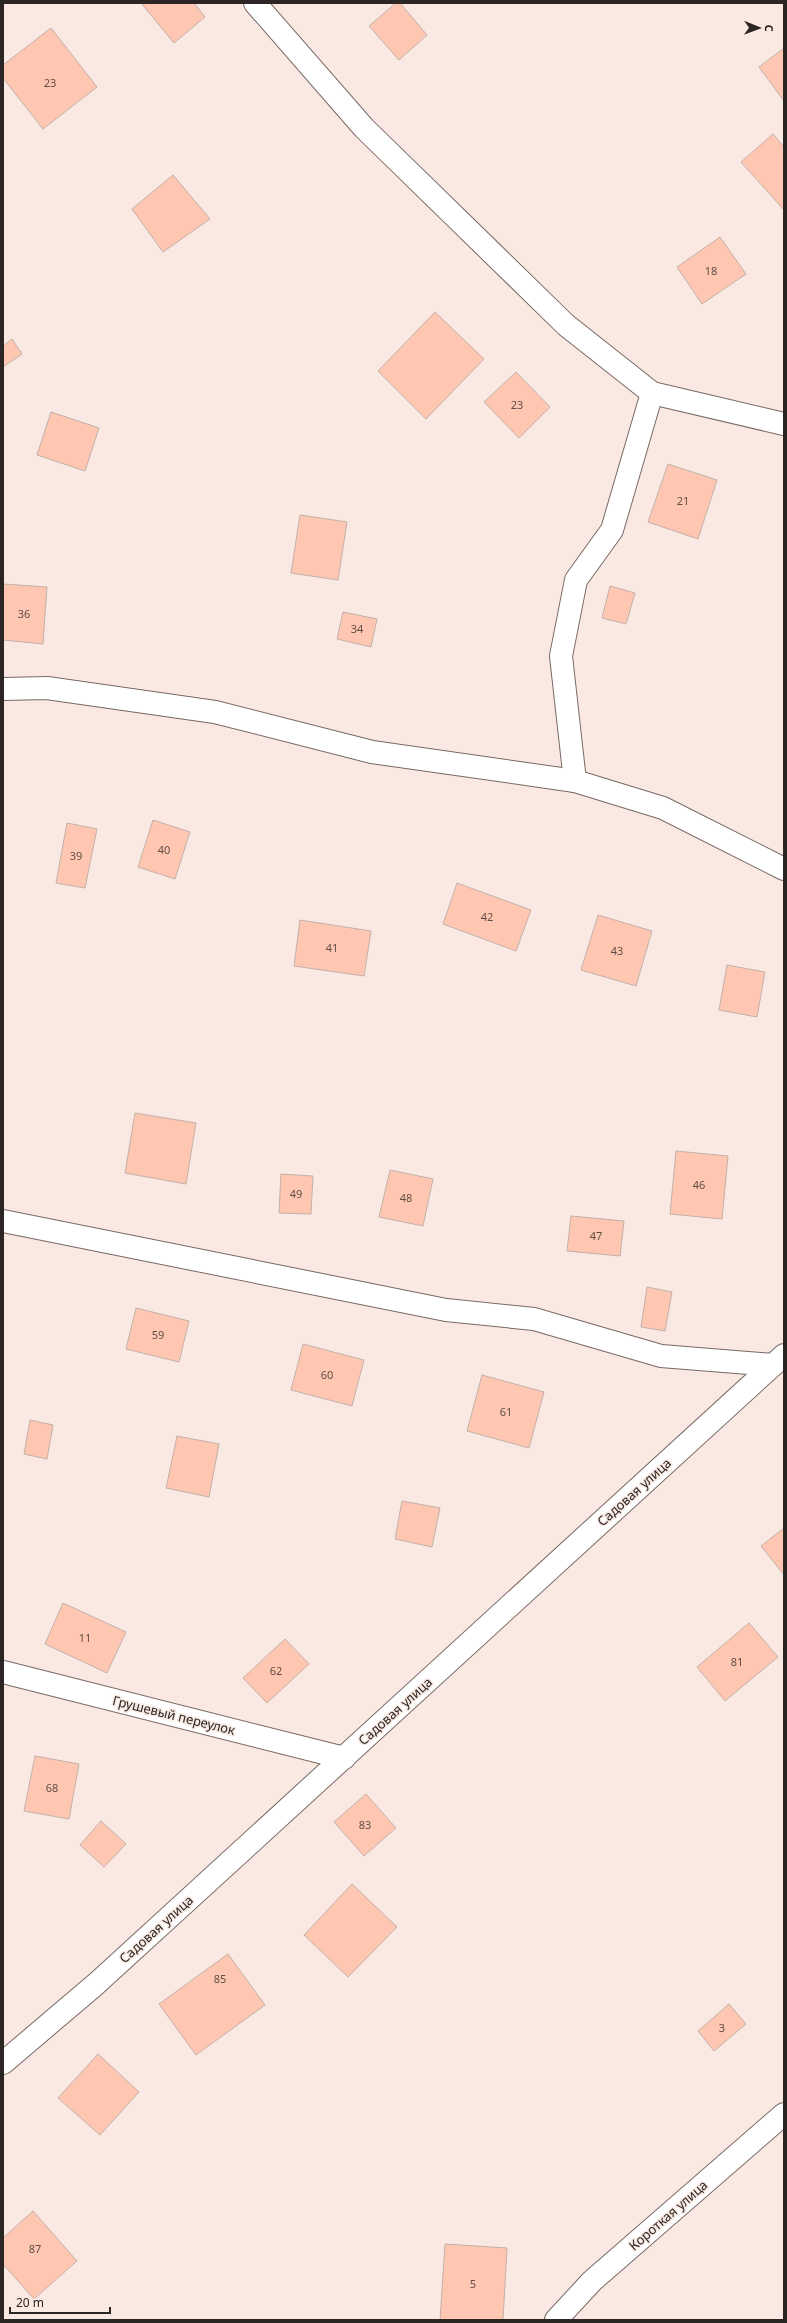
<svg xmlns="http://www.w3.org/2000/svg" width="787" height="2323" viewBox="0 0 787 2323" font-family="'Noto Sans',sans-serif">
<rect width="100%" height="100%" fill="#fae9e2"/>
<g fill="#ffc7b1" stroke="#c1b1aa">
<polygon points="141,3 194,3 205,17 174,43"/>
<polygon points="396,3 400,3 427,35 399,60 369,26"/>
<polygon points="51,28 97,87 43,129 3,78 3,65"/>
<polygon points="784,48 784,101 759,67"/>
<polygon points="773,134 784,147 784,210 741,162"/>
<polygon points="173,175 210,219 163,252 132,209"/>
<polygon points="720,237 746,274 702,304 677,267"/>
<polygon points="435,312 484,359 426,419 378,371"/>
<polygon points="12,339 22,354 3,367 3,346"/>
<polygon points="516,372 550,407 519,438 484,402"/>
<polygon points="51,412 99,428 85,471 37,455"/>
<polygon points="668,464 717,480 698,539 648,522"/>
<polygon points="300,515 347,522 338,580 291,573"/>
<polygon points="3,584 47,587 43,644 3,640"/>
<polygon points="610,586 635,593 626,624 602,618"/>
<polygon points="343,612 377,619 371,647 337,639"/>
<polygon points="153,820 190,832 175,879 138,867"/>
<polygon points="67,823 97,829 85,888 56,883"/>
<polygon points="457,883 531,910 516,951 443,924"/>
<polygon points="598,915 652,931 636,986 581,970"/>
<polygon points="300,920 371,931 364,976 294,966"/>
<polygon points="727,965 765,972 757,1017 719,1010"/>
<polygon points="135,1113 196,1123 186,1184 125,1173"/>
<polygon points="676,1151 728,1156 722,1219 670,1214"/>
<polygon points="390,1170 433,1179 423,1226 379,1217"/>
<polygon points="281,1174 313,1176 311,1214 279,1213"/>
<polygon points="571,1216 624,1221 620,1256 567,1251"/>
<polygon points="647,1287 672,1292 665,1331 641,1327"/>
<polygon points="136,1308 189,1321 179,1362 126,1349"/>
<polygon points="303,1344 364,1360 352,1406 291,1390"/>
<polygon points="482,1375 544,1392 529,1448 467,1431"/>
<polygon points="30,1420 53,1425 47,1459 24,1454"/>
<polygon points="177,1436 219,1444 209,1497 166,1488"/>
<polygon points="402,1501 440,1508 432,1547 395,1539"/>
<polygon points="784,1528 784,1575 761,1546"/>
<polygon points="63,1603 126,1632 107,1673 45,1644"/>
<polygon points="749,1623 778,1657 725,1701 697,1667"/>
<polygon points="285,1639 309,1664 267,1703 243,1678"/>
<polygon points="35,1756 79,1764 69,1819 24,1811"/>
<polygon points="366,1794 396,1828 364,1856 334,1822"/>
<polygon points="101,1821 126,1844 104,1867 80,1845"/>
<polygon points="352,1884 397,1927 348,1977 304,1935"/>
<polygon points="228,1954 265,2005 196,2055 159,2004"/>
<polygon points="729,2004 746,2024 714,2051 698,2031"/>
<polygon points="98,2054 139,2092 100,2135 58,2098"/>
<polygon points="33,2211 77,2261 34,2299 3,2264 3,2238"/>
<polygon points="445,2244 507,2248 503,2320 440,2320"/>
</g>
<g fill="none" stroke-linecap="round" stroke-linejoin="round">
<g stroke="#786964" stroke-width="24">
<g id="street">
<polyline points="255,3 364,128 566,325 652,393 784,424"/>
<polyline points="3,689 47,688 215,712 372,752 575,781 663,808 784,869"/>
<polyline points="575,781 561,656 576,580 612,530 652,393"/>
<polyline points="3,1221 446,1310 534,1319 661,1356 773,1365"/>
<polyline points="3,1672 344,1758"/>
<polyline points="3,2063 96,1984 784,1355"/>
<polyline points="556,2320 592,2281 784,2114"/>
</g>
</g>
<use href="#street" stroke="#fff" stroke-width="22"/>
</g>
<g text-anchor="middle" stroke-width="3" stroke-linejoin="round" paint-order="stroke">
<g font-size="11" fill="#604e46">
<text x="50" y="87">23</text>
<text x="711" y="275">18</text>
<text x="517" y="409">23</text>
<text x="683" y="505">21</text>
<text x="24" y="618">36</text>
<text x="357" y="633">34</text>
<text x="164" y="854">40</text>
<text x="76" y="860">39</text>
<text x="487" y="921">42</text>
<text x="332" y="952">41</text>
<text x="617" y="955">43</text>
<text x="699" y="1189">46</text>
<text x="296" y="1198">49</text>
<text x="406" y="1202">48</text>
<text x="596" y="1240">47</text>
<text x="158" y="1339">59</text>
<text x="327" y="1379">60</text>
<text x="506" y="1416">61</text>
<text x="85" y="1642">11</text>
<text x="737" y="1666">81</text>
<text x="276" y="1675">62</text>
<text x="52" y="1792">68</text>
<text x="365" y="1829">83</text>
<text x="220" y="1983">85</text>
<text x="722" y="2032">3</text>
<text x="35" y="2253">87</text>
<text x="473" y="2288">5</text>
</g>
<g font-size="13" fill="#2b2523" stroke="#fae9e2">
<text transform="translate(634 1492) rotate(-42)" y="5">Садовая улица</text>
<text transform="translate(395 1711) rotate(-42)" y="5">Садовая улица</text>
<text transform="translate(174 1715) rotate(14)" y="5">Грушевый переулок</text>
<text transform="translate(156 1929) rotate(-42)" y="5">Садовая улица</text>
<text transform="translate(668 2215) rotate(-41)" y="5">Короткая улица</text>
</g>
</g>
<rect width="787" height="2323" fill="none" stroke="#2b2523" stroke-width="8"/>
<g transform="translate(759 28) rotate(91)" stroke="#fae9e2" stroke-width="3" paint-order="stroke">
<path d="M0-3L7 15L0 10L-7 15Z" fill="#2b2523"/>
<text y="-6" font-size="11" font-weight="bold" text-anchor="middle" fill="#2b2523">С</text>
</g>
<path d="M10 2307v6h100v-6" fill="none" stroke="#2b2523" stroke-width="2"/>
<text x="16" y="2307" font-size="12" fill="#2b2523" stroke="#fae9e2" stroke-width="3" paint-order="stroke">20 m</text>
</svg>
